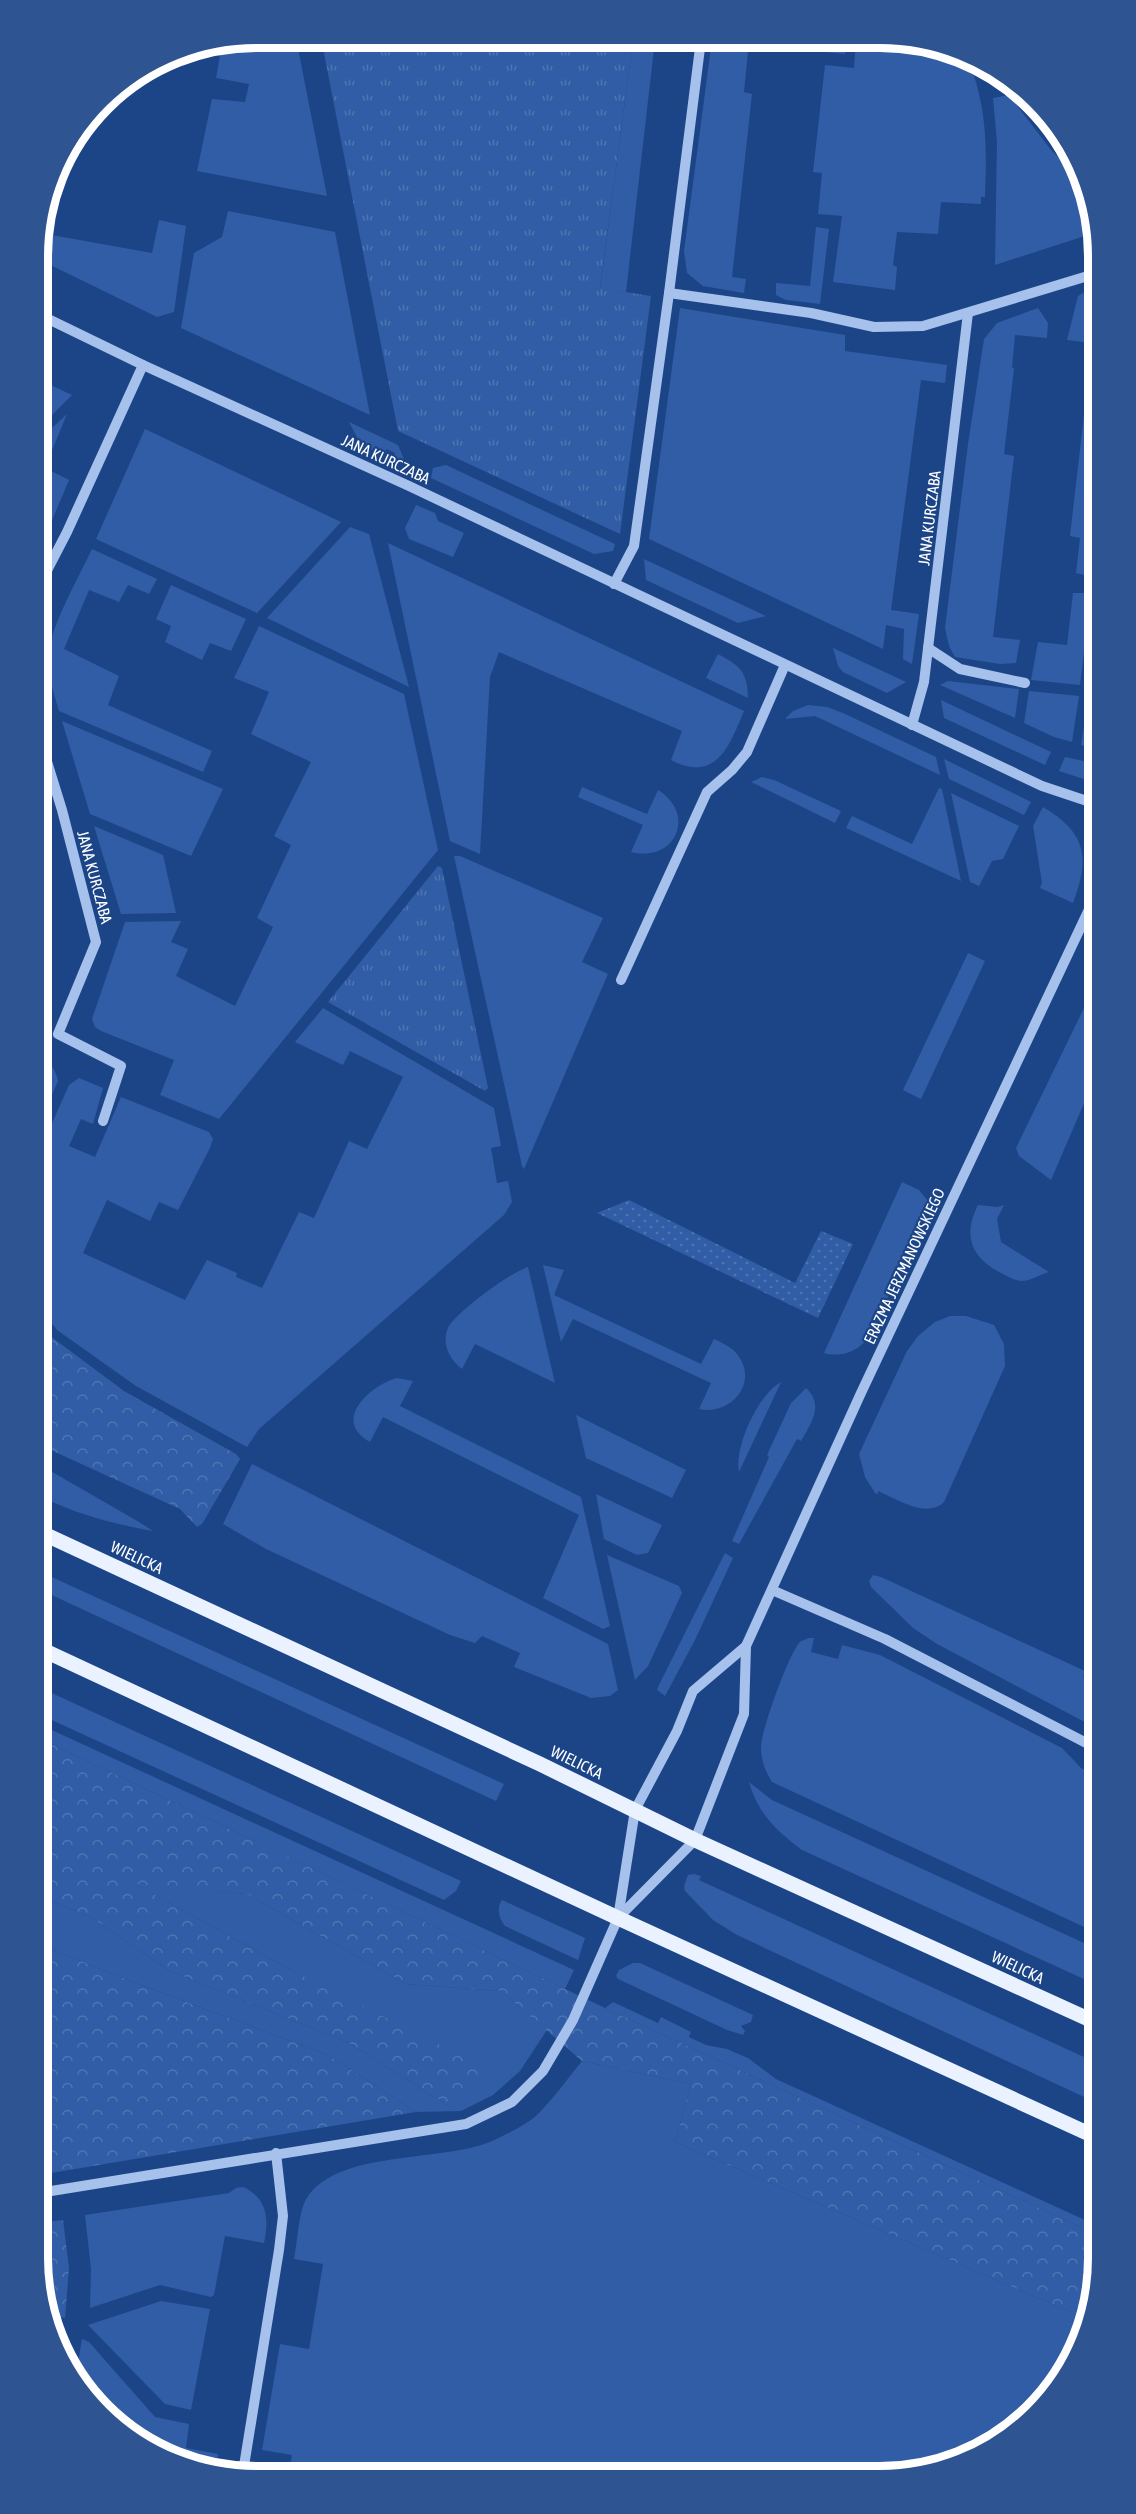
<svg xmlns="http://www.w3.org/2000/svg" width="1136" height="2514" viewBox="0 0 1136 2514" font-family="'Asap Condensed',sans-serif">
<defs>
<pattern id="forest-crowns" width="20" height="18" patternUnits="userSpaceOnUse" patternTransform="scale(1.5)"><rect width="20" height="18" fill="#305da5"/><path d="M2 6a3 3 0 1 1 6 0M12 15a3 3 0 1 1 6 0" fill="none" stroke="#4f75b2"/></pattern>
<pattern id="park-tufts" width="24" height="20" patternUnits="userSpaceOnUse" patternTransform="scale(1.5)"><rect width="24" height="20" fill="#305da5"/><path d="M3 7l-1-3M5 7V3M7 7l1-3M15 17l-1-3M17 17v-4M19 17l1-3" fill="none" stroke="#4f75b2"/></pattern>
<pattern id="garden-dots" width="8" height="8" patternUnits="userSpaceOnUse" patternTransform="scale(1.5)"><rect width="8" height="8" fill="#305da5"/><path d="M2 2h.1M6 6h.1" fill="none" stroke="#4f75b2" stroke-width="1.8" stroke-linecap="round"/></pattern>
</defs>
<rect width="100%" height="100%" fill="#1c4588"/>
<g fill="#305da5">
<polygon points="256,38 296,38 327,196 197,171 212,99 245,102 249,84 216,78 222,44"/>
<polygon points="633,40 655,40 626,292 600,289"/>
<polygon points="712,40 749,41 744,92 752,94 732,277 746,279 744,293 703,286 687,273 684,251"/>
<polygon points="826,41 846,41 845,54 825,52"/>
<path d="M856 41 922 42 968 57C987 111 987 141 985 197H981V204L941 202 938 234 897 232 893 265 897 267 895 290 833 282 842 216 818 214 822 173 813 172 825 65 854 68Z"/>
<polygon points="1019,88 1062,135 1069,152 1019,89"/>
<polygon points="1009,95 1051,150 1084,183 1091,199 1091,234 995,265 997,142 993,98"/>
<polygon points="49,199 51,200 46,234 152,253 159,220 186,226 174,312 157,317 38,259 38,241"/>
<polygon points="228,211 335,232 370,415 181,328 194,253 222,237"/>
<polygon points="816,227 829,229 820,304 786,300 776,295 776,283 810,286"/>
<polygon points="1091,288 1091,343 1067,340 1078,296"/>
<polygon points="680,308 845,335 845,351 947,365 945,383 921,380 891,610 919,614 912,664 903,659 904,629 886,625 883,649 649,539"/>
<polygon points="1038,308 1048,323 1047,338 1015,335 1012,367 1014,369 1004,454 1014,456 993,637 1020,640 1016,663 1000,664 955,657 949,646 945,628 968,444 984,339 997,323"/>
<polygon points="1092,369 1092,577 1076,573 1080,538 1070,536 1088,380 1090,380"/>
<polygon points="38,379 72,395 39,428"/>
<polygon points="67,414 48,460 39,456 39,440"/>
<polygon points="349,422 398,445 404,459 401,464 392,459 395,453 387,449 383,455 361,445"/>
<polygon points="145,429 341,522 257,613 96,539"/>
<polygon points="39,465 69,480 39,551"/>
<polygon points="446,465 615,544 613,551 594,554 431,478 433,468"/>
<polygon points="416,505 435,513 438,521 464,533 453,557 409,539 405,528"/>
<polygon points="350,527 369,534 409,687 267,618"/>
<path d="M388 543 744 711C730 745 716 784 671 760L682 731 499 652 490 677 480 854 450 841Z"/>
<path d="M92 549 157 579 149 594 128 585 119 602 89 590 64 649 119 676 108 705 212 751 203 772 59 711C54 693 47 675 48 656 50 627 79 577 92 549Z"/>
<polygon points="644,559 766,616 738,623 646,580"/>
<polygon points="171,585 246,619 231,651 210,643 202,660 165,642 171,626 156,619"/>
<polygon points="1073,593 1091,593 1080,685 1031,680 1038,642 1067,645"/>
<polygon points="259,626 404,694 438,850 219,1119 160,1095 174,1060 101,1031 95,1027 92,1019 125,922 181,921 171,942 188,949 176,976 235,1006 273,927 257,918 291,845 274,836 311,762 251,734 269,692 234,678"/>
<polygon points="833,648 906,682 887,693 843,672 838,666"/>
<path d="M718 654C741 667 747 671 748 698L706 678Z"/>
<polygon points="948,681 1019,689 1015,718 940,685"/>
<polygon points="1029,691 1079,696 1072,742 1054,737 1024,723"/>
<polygon points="1093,698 1093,749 1081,745 1087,708"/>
<polygon points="941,700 1051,752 1045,765 944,718"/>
<polygon points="808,705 827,707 843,713 936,757 940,775 815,716 785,719 793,711"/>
<polygon points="62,721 223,789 191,856 90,814"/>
<polygon points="1065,757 1093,763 1093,782 1059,771"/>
<polygon points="944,759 1031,802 1024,815 949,779"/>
<polygon points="762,777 774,780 841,811 835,823 751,782"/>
<path d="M582 787 647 814 658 790C697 814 676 863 631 852L643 825 578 797Z"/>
<polygon points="939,788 942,789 961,881 846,828 852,816 912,844"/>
<polygon points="951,793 1019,826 1003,859 992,861 979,886 970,882"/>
<path d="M1043 807C1087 833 1090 858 1073 903L1040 888 1042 883 1033 826Z"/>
<polygon points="94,826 163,855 176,913 121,914"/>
<polygon points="454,856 460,856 603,918 582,962 608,974 524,1169 522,1166"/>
<polygon points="968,953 985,961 921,1099 903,1090"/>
<polygon points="323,1008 494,1108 501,1146 491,1148 497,1183 508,1181 512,1202 504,1215 259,1429 247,1447 136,1386 57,1330 42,1310 41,1148 69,1085 79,1078 103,1088 93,1124 81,1119 69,1146 95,1157 121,1097 209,1132 213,1139 210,1148 178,1210 159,1202 150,1221 107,1200 83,1253 185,1300 207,1260 237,1273 236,1277 262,1288 299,1212 314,1218 349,1141 367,1149 403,1077 350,1051 343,1065 295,1042"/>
<polygon points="1084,1008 1094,1012 1094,1080 1051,1180 1019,1156 1016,1148"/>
<path d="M41 1058C50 1061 56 1071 58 1081L41 1119Z"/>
<path d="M902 1182 919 1190 931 1205 869 1337C858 1351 842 1358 824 1353Z"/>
<path d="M978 1205 997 1207 1004 1205 997 1219 1001 1242 1049 1272C1041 1274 1030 1281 1022 1281 1014 1281 1006 1275 999 1272 970 1256 963 1235 978 1205Z"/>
<path d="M543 1265 564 1270 554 1295 701 1364 714 1339C722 1343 732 1347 737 1354 760 1383 730 1416 699 1409L711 1383 573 1319 561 1342Z"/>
<path d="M528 1267 555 1383 475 1344 462 1369C450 1360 441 1344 448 1328 455 1313 511 1272 528 1267Z"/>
<path d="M950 1316H966L994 1325 1004 1344 1005 1366 944 1502C926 1519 897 1499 878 1491V1494L875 1493 865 1477 859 1454 907 1351 918 1336 935 1322Z"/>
<path d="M397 1378 413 1381 400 1406 581 1497 610 1626 603 1629 543 1598 579 1515 383 1417 370 1442C331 1421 370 1385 397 1378Z"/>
<path d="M781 1382 739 1472C734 1446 758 1395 781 1382Z"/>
<path d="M806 1388C824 1405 812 1422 801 1441L797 1439 739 1544 732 1541 769 1457 767 1455 791 1403Z"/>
<polygon points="576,1415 686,1470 672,1498 586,1458"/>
<polygon points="252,1464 608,1644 618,1690 610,1696 591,1698 514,1667 520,1653 482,1636 475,1643 450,1635 266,1549 223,1524"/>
<path d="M42 1466 139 1522 153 1531C114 1524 78 1515 42 1497Z"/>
<polygon points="596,1494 662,1525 648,1553 637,1555 604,1539"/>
<polygon points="725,1553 733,1558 695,1640 665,1696 657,1690 658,1687"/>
<polygon points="607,1555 679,1586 682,1593 648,1666 635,1680"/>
<polygon points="43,1573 504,1784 496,1801 43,1591"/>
<polygon points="873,1575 881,1577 1085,1671 1083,1677 1096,1683 1096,1728 937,1644 913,1628 871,1587 869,1581"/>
<path d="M808 1638H814L811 1652 838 1659 842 1645 880 1655 1062 1748 1081 1768 1096 1776 1097 1933 772 1782C765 1771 761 1761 761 1747 761 1731 789 1653 800 1642 801 1641 807 1639 808 1638Z"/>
<polygon points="43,1689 461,1881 456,1891 444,1900 43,1716"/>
<polygon points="43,1726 574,1970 565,1989 43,1740"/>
<path d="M749 1782 772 1800 1097 1949V1985L802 1850C777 1831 758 1814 749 1782Z"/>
<polygon points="694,1874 701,1876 699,1880 1097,2063 1097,2103 737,1935 713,1920 685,1891 684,1886 688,1875"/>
<polygon points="133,1883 247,1894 406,1984 501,1991 547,2030 520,2071 493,2095 461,2111 416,2112 328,2055 120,1977 44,1946 44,1898 91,1917 168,1970 349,2043 450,2107 293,1971"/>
<path d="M502 1900 585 1938 578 1960 505 1926C499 1919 496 1908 502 1900Z"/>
<polygon points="633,1963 640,1963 753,2015 751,2022 741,2026 745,2031 743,2035 727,2030 618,1979 616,1976 619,1970"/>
<polygon points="613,2002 658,2023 661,2017 691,2032 689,2037 706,2045 727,2049 748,2058 776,2079 1098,2226 1098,2235 605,2008"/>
<path d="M582 2061 691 2084 675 2142 1071 2312 1088 2317 1082 2341 1053 2391 1001 2440 937 2469 289 2472 292 2455 262 2450 280 2344 309 2349 323 2264 294 2259C297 2243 298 2225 302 2209 322 2147 442 2164 492 2141 504 2136 529 2123 538 2114 554 2098 568 2078 582 2061Z"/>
<path d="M243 2187C268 2198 269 2220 264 2243L225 2236 214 2295 211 2297 160 2285 90 2308 91 2269 85 2215 229 2193 236 2188Z"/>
<polygon points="161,2301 210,2309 191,2410 165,2404 88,2325"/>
<polygon points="82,2339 89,2342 155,2417 189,2424 186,2448 218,2454 216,2472 159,2454 112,2422 75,2380"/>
</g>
<g fill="url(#forest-crowns)">
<polygon points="42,1330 124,1391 236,1454 240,1459 202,1524 197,1527 180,1509 42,1446"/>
<polygon points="43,1740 605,2008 1098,2235 1098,2273 1088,2317 1071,2312 675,2142 691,2084 582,2061 501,1991 406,1984 247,1894 135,1884 293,1971 492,2071 450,2107 349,2043 168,1970 91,1917 44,1898"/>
<polygon points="44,1946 120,1977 328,2055 416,2112 45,2174"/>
<polygon points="63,2220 69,2268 65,2318 45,2314 45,2222"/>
</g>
<g fill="url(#park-tufts)">
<polygon points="321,38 633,40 600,288 651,296 620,534 398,431"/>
<polygon points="438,866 442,868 488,1088 485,1091 328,1002"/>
</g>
<polygon fill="url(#garden-dots)" points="629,1200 795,1283 821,1231 853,1244 818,1318 597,1213"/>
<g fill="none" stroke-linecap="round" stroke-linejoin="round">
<g stroke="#a6c1eb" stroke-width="10">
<polyline points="669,293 811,313 874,327 923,326 1091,275"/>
<polyline points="38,314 143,365 409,486 1042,786 1093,803"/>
<polyline points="614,584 634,546 669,293 701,40"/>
<polyline points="39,586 67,532 143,365"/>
<polyline points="928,648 960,669 1025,683"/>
<polyline points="912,725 924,682 968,313"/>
<polyline points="40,739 62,810 96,942 58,1034 121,1066 103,1121"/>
<polyline points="621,980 707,792 732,770 747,752 785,665"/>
<polyline points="772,1590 885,1639 1096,1748"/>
<polyline points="618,1918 695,1840 744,1714 746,1646 861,1393 1093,901"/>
<polyline points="45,2192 466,2124 512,2102 543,2071 573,2020 618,1918 635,1810 677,1731 693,1691 746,1646"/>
<polyline points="243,2472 279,2250 283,2216 276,2153"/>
</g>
<g stroke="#eaf1ff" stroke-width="15">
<polyline points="42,1533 540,1764 695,1840 1097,2023"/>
<polyline points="43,1650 618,1918 1098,2138"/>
</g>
</g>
<g text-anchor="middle" stroke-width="4.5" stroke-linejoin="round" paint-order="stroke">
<g font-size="16" fill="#fff" stroke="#1c4588">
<text transform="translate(386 459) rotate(25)" y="6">JANA KURCZABA</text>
<text transform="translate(929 518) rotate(-83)" y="6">JANA KURCZABA</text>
<text transform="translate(95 877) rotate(75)" y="6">JANA KURCZABA</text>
<text transform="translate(904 1266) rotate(-65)" y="6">ERAZMA JERZMANOWSKIEGO</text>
<text transform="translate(137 1557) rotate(25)" y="6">WIELICKA</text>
<text transform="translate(577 1762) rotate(26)" y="6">WIELICKA</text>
<text transform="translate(1018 1967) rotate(25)" y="6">WIELICKA</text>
</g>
</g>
<path d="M0 0H1136V2514H0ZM256 48H880A208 208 0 0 1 1088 256V2258A208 208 0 0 1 880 2466H256A208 208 0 0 1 48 2258V256A208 208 0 0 1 256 48Z" fill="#2e5492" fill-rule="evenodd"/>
<path fill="none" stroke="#fff" stroke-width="8" d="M256 48H880A208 208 0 0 1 1088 256V2258A208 208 0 0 1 880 2466H256A208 208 0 0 1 48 2258V256A208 208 0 0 1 256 48Z"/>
</svg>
